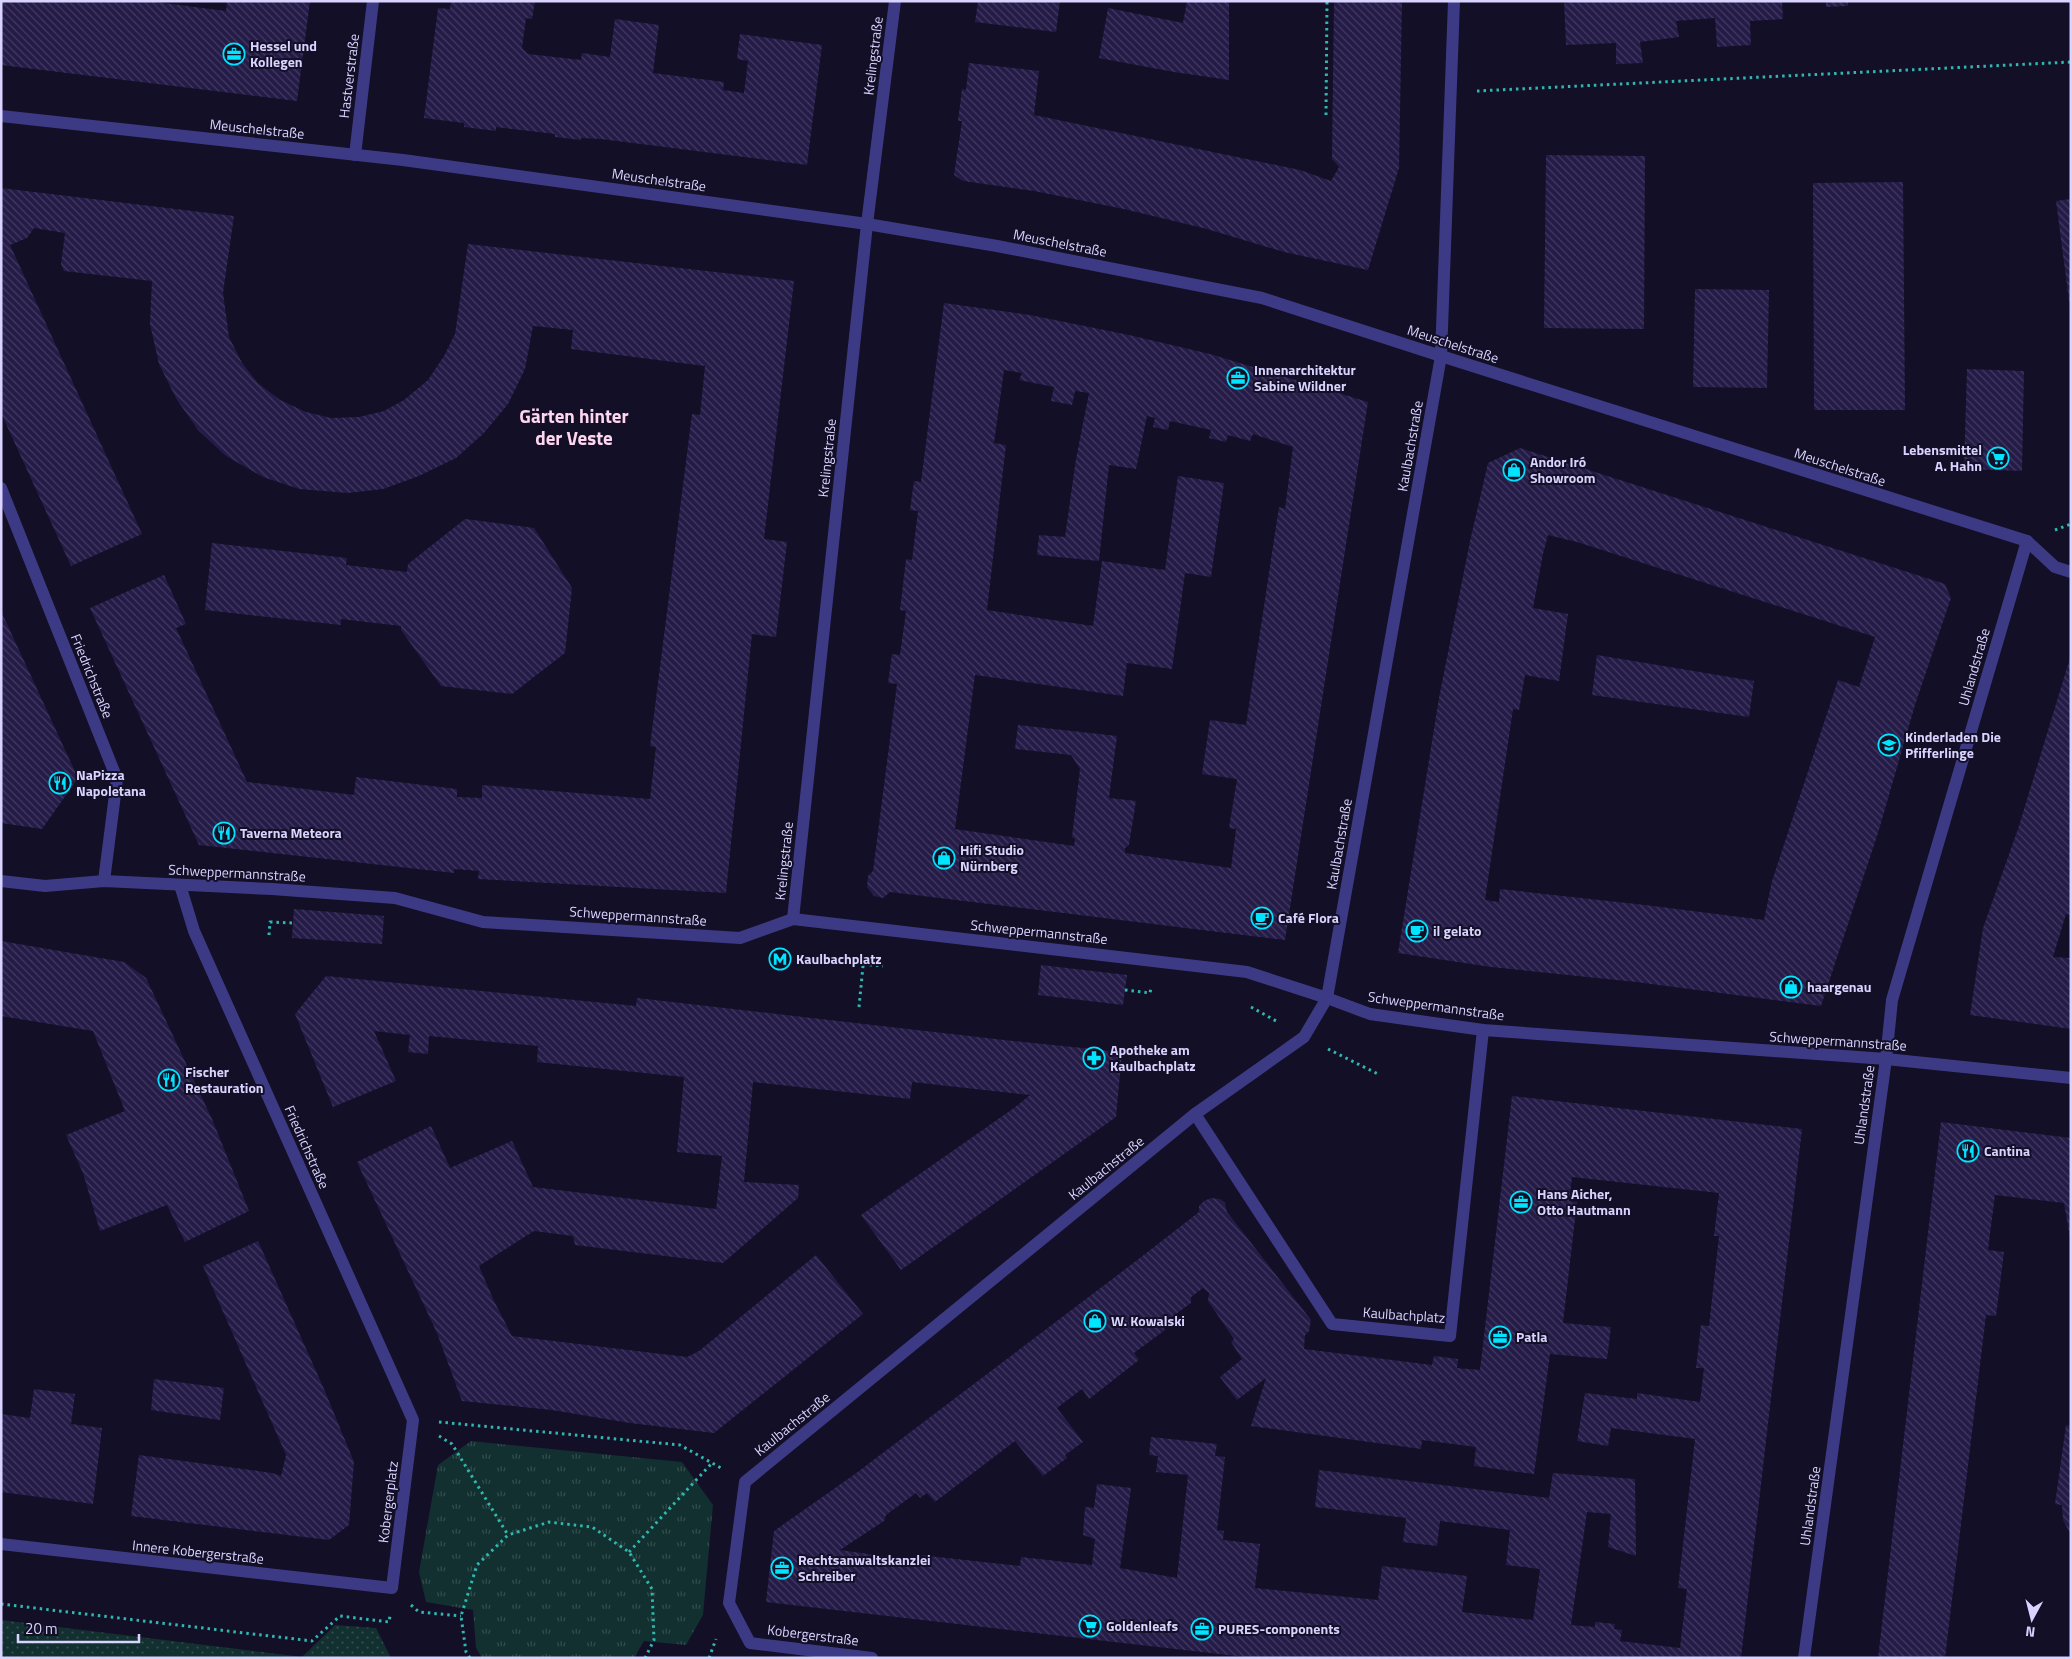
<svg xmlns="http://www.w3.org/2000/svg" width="2072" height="1659" viewBox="0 0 2072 1659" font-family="'Titillium Web',sans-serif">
<defs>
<pattern id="grass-tufts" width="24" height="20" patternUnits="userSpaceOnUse" patternTransform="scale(1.25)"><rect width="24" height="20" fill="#12302f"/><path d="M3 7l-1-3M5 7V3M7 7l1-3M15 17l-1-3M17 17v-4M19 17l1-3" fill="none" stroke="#344d4e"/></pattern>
<pattern id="park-dots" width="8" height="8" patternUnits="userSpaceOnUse" patternTransform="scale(1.25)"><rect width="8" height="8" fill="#12302f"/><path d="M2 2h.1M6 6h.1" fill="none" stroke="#344d4e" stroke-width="1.8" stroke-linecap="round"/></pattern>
<pattern id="building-back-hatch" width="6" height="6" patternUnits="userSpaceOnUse" patternTransform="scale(1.25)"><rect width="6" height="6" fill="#241b47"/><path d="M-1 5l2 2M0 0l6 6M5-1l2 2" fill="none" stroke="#433b63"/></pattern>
</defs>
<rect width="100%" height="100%" fill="#130f26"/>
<polygon fill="url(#grass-tufts)" points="471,1441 682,1462 713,1505 703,1615 686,1645 644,1641 634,1658 482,1658 476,1648 473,1610 426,1602 419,1572 438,1465"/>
<polygon fill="url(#park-dots)" points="1,1620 302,1657 335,1625 376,1628 391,1658 1,1658"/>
<polygon fill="#12302f" points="146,1649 226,1658 145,1658"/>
<g fill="url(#building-back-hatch)" fill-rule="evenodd">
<polygon points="1,1 148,1 226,11 227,1 310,1 297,101 1,65"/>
<polygon points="451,1 535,1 532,19 526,18 522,48 528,54 581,60 582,53 610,57 615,19 659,25 653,73 724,82 723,90 744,93 748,61 737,59 740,34 822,45 807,165 601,139 581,138 581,140 555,137 555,134 496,127 496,131 464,127 464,123 424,118 438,8 450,9"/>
<polygon points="978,1 1060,1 1056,32 975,22"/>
<polygon points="1187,1 1229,1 1229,80 1174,72 1099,58 1108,8 1183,23"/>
<polygon points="1334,1 1402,1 1399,168 1368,270 1284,252 1207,229 1124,209 1034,191 963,181 954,175 962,121 958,121 962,89 966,90 969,63 1039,71 1034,115 1300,170 1331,181 1339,167 1332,159"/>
<polygon points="1564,1 1782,1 1783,19 1750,21 1751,45 1717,47 1715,18 1676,21 1679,37 1640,42 1643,63 1616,64 1616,43 1566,45"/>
<polygon points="1826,1 1848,1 1848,6 1826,7"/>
<polygon points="1546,155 1645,156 1644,329 1544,328"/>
<polygon points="1903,182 1905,410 1814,410 1813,183"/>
<polygon points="1,188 234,216 223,293 229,337 242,363 258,383 280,400 306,412 331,418 359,417 384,411 404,400 428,380 444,356 455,334 468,244 794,281 764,539 787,542 776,637 752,634 726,893 478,879 479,871 454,869 454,873 199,845 90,608 164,575 186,624 176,628 247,782 354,795 356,777 457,789 457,797 482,798 482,785 650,799 656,747 650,746 692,414 700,415 705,366 571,349 573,330 533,326 525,369 508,404 484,433 456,458 419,476 383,489 348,493 299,489 263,477 226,456 198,430 187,414 177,400 159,364 150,324 152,281 64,271 61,264 65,233 34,228 27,238 10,245 142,534 71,566 1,413"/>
<polygon points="2071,199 2071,308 2070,308 2056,201"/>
<polygon points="1695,289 1769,290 1767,388 1693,387"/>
<path d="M944 303 1030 315 1129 335 1210 354 1368 402 1285 940 890 892 883 898 874 896 867 887 868 876 873 871 897 684 888 683 892 654 900 655 906 611 900 610 906 559 912 560 918 511 910 510 914 481 921 482ZM1004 370 1022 373 1019 380 1054 387 1051 401 1072 405 1075 391 1089 393 1076 459 1065 537 1039 535 1037 555 1099 561 1109 465 1136 469 1147 416 1155 418 1153 427 1168 430 1170 421 1211 430 1209 438 1226 442 1228 435 1250 441 1253 434 1293 447 1285 509 1279 507 1246 725 1210 720 1202 774 1237 779 1229 828 1236 829 1231 868 1125 853V848L1129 845 1136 801 1109 798 1117 736 1018 725 1015 749 1071 755 1080 769 1072 837 1075 839 1074 846 955 829 975 675 1123 696 1127 663 1172 669 1185 573 1211 577 1224 483 1178 476 1165 570 1102 561 1093 626 987 610 1006 445 994 443Z"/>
<polygon points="1967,369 2024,371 2022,471 1964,469"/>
<path d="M1520 448 1945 584 1951 598 1915 705 1878 833 1821 1006 1636 982 1491 967 1398 953 1439 698 1470 541 1488 463ZM1548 535 1577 542 1875 637 1859 687 1838 680 1772 881 1764 920 1645 905 1500 889 1499 902 1485 900 1513 709 1519 710 1525 675 1559 681 1568 614 1533 608 1543 554Z"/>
<polygon points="465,519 534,528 572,588 565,653 512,694 441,686 401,630 401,626 341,619 341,625 205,610 212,543 347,558 346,565 407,572 408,564"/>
<polygon points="1,611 78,778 42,829 1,823"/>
<polygon points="1597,655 1754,681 1749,717 1592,695"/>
<polygon points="2070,658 2071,915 2066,914 2053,957 2071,958 2071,1029 1970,1015 1983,928 2018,829"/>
<polygon points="294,909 384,916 382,944 292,938"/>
<polygon points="1,941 124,962 146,978 212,1119 249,1211 185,1242 167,1205 100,1231 83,1173 66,1135 125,1111 93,1031 1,1016"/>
<polygon points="1041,965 1127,975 1123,1005 1038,995"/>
<polygon points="326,976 636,1006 637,998 1013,1041 1122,1052 1116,1117 901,1270 861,1215 1014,1108 1030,1095 912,1082 910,1099 753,1082 744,1182 799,1185 798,1198 723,1263 575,1245 573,1236 534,1231 479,1266 494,1301 512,1336 687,1357 699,1351 816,1255 863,1314 714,1433 630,1423 552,1410 462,1401 437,1333 357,1162 431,1126 450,1168 512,1141 533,1187 716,1209 722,1156 677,1152 684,1077 537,1062 538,1046 429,1036 428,1054 408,1052 410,1035 374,1031 396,1081 333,1107 295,1014"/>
<path d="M1512 1096 1802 1129 1741 1658H1254L766 1602 774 1531 855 1474 1136 1261 1199 1212V1206L1204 1201 1211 1198 1220 1199 1225 1203 1227 1212 1311 1320 1309 1331 1305 1335 1304 1349 1432 1365 1434 1356 1458 1359 1457 1368 1480 1370ZM1572 1177 1719 1193 1714 1236H1719L1709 1326 1701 1325 1696 1368H1704L1700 1402 1637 1393V1399L1585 1393 1577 1441 1608 1446 1611 1428 1695 1439 1678 1588 1687 1589 1680 1648 1620 1641 1622 1630 1614 1629 1615 1624 1595 1622V1627L1571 1625 1587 1512 1611 1514 1608 1547 1636 1556 1635 1479 1553 1473 1549 1498 1319 1470 1315 1507 1406 1518 1403 1542 1437 1546 1440 1521 1510 1530 1506 1565 1540 1569 1533 1620 1462 1612 1467 1576 1382 1566 1378 1600 1255 1588 1260 1544 1223 1540 1224 1531 1217 1530 1225 1457 1215 1456 1217 1444 1151 1437 1149 1455 1158 1456 1156 1472 1188 1475 1177 1578 1120 1568 1131 1488 1097 1484 1094 1508 1085 1507 1083 1535 1095 1539 1092 1565 1021 1557 1020 1566 919 1555 918 1561 840 1550 884 1521 886 1515 916 1493 920 1498 927 1493 935 1502 1015 1441 1043 1476 1067 1458 1065 1455 1083 1442 1057 1408 1082 1389 1089 1399 1139 1360 1134 1353 1165 1330 1161 1325 1191 1303V1297L1203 1288 1209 1293 1208 1301 1234 1339 1231 1342 1242 1359 1220 1377 1237 1400 1266 1378 1251 1426 1421 1449 1422 1440 1476 1447 1474 1466 1534 1474 1550 1354 1607 1359 1611 1327 1563 1323 1577 1202 1569 1201Z"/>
<polygon points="1941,1122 2071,1138 2071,1244 2064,1203 1995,1195 1988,1250 2004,1252 1996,1316 1986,1315 1945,1658 1878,1658"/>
<polygon points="258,1241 324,1389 354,1462 349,1525 329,1540 131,1516 139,1455 272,1473 281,1476 286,1455 203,1266"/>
<polygon points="154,1379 224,1388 220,1420 151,1410"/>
<polygon points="34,1389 75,1394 71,1424 102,1428 93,1504 1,1492 1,1414 30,1418"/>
<polygon points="2066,1425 2071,1426 2071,1535 2063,1520 2062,1505 2055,1504"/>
</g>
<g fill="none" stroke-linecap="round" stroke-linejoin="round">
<g stroke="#2fb8b0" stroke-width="3" stroke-dasharray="2.5 4" stroke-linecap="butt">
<polyline points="1477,91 2071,62"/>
<polyline points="1326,115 1327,1"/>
<polyline points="2055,530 2071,524"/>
<polyline points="269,935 270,922 293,923"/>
<polyline points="863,964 883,966"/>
<polyline points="1125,990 1150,993 1151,988"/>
<polyline points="859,1007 864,956"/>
<polyline points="1251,1007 1278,1022"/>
<polyline points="1328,1049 1380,1075"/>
<polyline points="439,1422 680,1445 721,1468"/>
<polyline points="439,1436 452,1444 508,1535"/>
<polyline points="629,1552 712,1463"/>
<polyline points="1,1604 312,1641 340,1616 389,1622 390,1616"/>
<polyline points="411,1605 419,1612 461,1616"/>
<polyline points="470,1658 466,1652 461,1616 477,1565 508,1535 549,1522 592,1527 629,1552 652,1589 654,1640 645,1658"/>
<polyline points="709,1658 716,1639"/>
</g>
<polyline stroke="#3d3a85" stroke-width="12" points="2027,541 2055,567 2071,572"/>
<g stroke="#3d3a85" stroke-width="12">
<polyline points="1,116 403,160 867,224 997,246 1262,298 1441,356 2027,541 1892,1000 1886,1059 1804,1658"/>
<polyline points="355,155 373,1"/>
<polyline points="1,488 117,779 104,881"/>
<polyline points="1,881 45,886 104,881 272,889 395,898 483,922 740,938 793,919 1247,972 1327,998 1370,1014 1483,1030 1886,1059 2071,1078"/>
<polyline points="793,919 867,224 895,1"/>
<polyline points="1195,1114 1332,1324 1450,1336 1483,1030"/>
<polyline points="1,1544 392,1588 413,1420 194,931 180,885"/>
<polyline points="872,1658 750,1643 729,1603 745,1482 1195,1114 1304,1037 1327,998 1441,356 1454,1"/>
</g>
</g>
<defs>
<g id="office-ring" transform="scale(1.125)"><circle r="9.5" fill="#130f26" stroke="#00e5ff" stroke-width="1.5"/><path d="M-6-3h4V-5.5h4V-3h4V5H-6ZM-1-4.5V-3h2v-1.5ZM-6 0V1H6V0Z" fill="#00e5ff"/></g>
<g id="supermarket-ring" transform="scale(1.125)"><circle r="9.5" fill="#130f26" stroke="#00e5ff" stroke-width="1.5"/><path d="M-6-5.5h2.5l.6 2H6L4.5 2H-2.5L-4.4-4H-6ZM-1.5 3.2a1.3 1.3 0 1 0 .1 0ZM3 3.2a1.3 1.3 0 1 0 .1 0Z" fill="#00e5ff"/></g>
<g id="shop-ring" transform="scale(1.125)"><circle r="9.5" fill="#130f26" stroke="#00e5ff" stroke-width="1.5"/><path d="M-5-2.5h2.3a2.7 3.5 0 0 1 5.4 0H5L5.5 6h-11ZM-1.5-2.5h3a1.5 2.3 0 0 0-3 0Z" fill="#00e5ff"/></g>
<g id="school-ring" transform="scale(1.125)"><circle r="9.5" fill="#130f26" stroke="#00e5ff" stroke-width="1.5"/><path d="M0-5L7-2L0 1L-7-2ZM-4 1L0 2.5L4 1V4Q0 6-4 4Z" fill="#00e5ff"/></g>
<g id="restaurant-ring" transform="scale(1.125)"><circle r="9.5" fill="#130f26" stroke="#00e5ff" stroke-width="1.5"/><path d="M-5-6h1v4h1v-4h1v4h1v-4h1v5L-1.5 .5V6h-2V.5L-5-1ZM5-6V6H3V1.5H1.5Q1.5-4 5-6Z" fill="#00e5ff"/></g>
<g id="cafe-ring" transform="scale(1.125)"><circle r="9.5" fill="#130f26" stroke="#00e5ff" stroke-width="1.5"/><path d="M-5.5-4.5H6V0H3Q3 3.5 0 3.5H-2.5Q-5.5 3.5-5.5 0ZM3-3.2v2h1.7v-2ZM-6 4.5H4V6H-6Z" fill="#00e5ff"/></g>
<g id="metro-ring" transform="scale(1.125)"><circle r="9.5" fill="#130f26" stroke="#00e5ff" stroke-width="1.5"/><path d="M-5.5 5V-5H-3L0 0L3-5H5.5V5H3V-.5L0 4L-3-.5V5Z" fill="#00e5ff"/></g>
<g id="pharmacy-ring" transform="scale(1.125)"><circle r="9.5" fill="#130f26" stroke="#00e5ff" stroke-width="1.5"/><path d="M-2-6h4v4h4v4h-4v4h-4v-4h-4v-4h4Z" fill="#00e5ff"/></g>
</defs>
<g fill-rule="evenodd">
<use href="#office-ring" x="234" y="54"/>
<use href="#office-ring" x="1238" y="378"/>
<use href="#supermarket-ring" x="1998" y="458"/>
<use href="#shop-ring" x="1514" y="470"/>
<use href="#school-ring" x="1889" y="745"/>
<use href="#restaurant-ring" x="60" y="783"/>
<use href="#restaurant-ring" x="224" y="833"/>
<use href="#shop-ring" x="944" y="858"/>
<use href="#cafe-ring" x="1262" y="918"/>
<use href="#cafe-ring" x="1417" y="931"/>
<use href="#metro-ring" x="780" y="959"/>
<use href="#shop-ring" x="1791" y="987"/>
<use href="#pharmacy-ring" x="1094" y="1058"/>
<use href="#restaurant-ring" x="169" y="1080"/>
<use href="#restaurant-ring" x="1968" y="1151"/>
<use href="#office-ring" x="1521" y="1202"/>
<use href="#shop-ring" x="1095" y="1321"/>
<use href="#office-ring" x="1500" y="1337"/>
<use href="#office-ring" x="782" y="1568"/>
<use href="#supermarket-ring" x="1090" y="1626"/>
<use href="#office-ring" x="1202" y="1629"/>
</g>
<g text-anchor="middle" stroke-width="4" stroke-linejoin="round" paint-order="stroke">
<g font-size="14" font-weight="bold" fill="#d9d4ff" stroke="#130f26" text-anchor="start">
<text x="250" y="51">Hessel und<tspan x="250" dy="16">Kollegen</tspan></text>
<text x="1254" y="375">Innenarchitektur<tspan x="1254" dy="16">Sabine Wildner</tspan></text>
<text x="1982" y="455" text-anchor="end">Lebensmittel<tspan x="1982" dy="16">A. Hahn</tspan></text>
<text x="1530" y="467">Andor Iró<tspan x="1530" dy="16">Showroom</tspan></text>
<text x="1905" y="742">Kinderladen Die<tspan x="1905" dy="16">Pfifferlinge</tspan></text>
<text x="76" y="780">NaPizza<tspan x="76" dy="16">Napoletana</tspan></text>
<text x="240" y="838">Taverna Meteora</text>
<text x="960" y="855">Hifi Studio<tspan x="960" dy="16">Nürnberg</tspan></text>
<text x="1278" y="923">Café Flora</text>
<text x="1433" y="936">il gelato</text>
<text x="796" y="964">Kaulbachplatz</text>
<text x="1807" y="992">haargenau</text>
<text x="1110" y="1055">Apotheke am<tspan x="1110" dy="16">Kaulbachplatz</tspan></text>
<text x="185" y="1077">Fischer<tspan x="185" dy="16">Restauration</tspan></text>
<text x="1984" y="1156">Cantina</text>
<text x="1537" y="1199">Hans Aicher,<tspan x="1537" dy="16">Otto Hautmann</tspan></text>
<text x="1111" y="1326">W. Kowalski</text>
<text x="1516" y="1342">Patla</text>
<text x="798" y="1565">Rechtsanwaltskanzlei<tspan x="798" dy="16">Schreiber</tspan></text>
<text x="1106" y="1631">Goldenleafs</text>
<text x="1218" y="1634">PURES-components</text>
</g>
<g font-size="14" fill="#d9d4ff" stroke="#130f26">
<text transform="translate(873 56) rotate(-83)" y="5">Krelingstraße</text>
<text transform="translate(349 76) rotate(-83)" y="5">Hastverstraße</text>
<text transform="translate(257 129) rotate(6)" y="5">Meuschelstraße</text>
<text transform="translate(659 180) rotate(8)" y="5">Meuschelstraße</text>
<text transform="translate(1060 243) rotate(11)" y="5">Meuschelstraße</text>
<text transform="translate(1453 344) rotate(18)" y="5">Meuschelstraße</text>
<text transform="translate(1410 446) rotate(-80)" y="5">Kaulbachstraße</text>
<text transform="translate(827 458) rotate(-84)" y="5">Krelingstraße</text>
<text transform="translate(1840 467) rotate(18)" y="5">Meuschelstraße</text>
<text transform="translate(1974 667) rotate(-74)" y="5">Uhlandstraße</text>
<text transform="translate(92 676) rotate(68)" y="5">Friedrichstraße</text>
<text transform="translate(1339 844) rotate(-80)" y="5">Kaulbachstraße</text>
<text transform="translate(784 861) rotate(-84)" y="5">Krelingstraße</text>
<text transform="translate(237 873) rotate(3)" y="5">Schweppermannstraße</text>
<text transform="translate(638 916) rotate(4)" y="5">Schweppermannstraße</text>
<text transform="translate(1039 932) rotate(6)" y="5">Schweppermannstraße</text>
<text transform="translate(1436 1006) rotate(8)" y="5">Schweppermannstraße</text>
<text transform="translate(1838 1041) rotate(4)" y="5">Schweppermannstraße</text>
<text transform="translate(1864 1105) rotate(-82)" y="5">Uhlandstraße</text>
<text transform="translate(307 1147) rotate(66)" y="5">Friedrichstraße</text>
<text transform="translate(1106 1168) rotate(-39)" y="5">Kaulbachstraße</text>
<text transform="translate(1404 1315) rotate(4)" y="5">Kaulbachplatz</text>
<text transform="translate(792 1424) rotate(-39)" y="5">Kaulbachstraße</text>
<text transform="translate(388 1502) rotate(-83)" y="5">Kobergerplatz</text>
<text transform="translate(1810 1506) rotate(-82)" y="5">Uhlandstraße</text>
<text transform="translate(198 1552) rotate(6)" y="5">Innere Kobergerstraße</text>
<text transform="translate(813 1635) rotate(7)" y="5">Kobergerstraße</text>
</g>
<g font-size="19" font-weight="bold" fill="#ffd6f0" stroke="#130f26">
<text x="574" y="423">Gärten hinter<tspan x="574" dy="22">der Veste</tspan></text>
</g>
</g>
<rect width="2072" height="1659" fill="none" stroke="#d9d4ff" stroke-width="5"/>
<g transform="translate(2032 1619) rotate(187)" stroke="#130f26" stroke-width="4" paint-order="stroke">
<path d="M0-4L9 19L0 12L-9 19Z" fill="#d9d4ff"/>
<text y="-8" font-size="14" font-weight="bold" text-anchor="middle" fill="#d9d4ff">N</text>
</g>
<path d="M18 1634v8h121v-8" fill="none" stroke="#d9d4ff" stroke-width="2.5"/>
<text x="25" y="1634" font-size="15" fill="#d9d4ff" stroke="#130f26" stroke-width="4" paint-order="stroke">20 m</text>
</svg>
